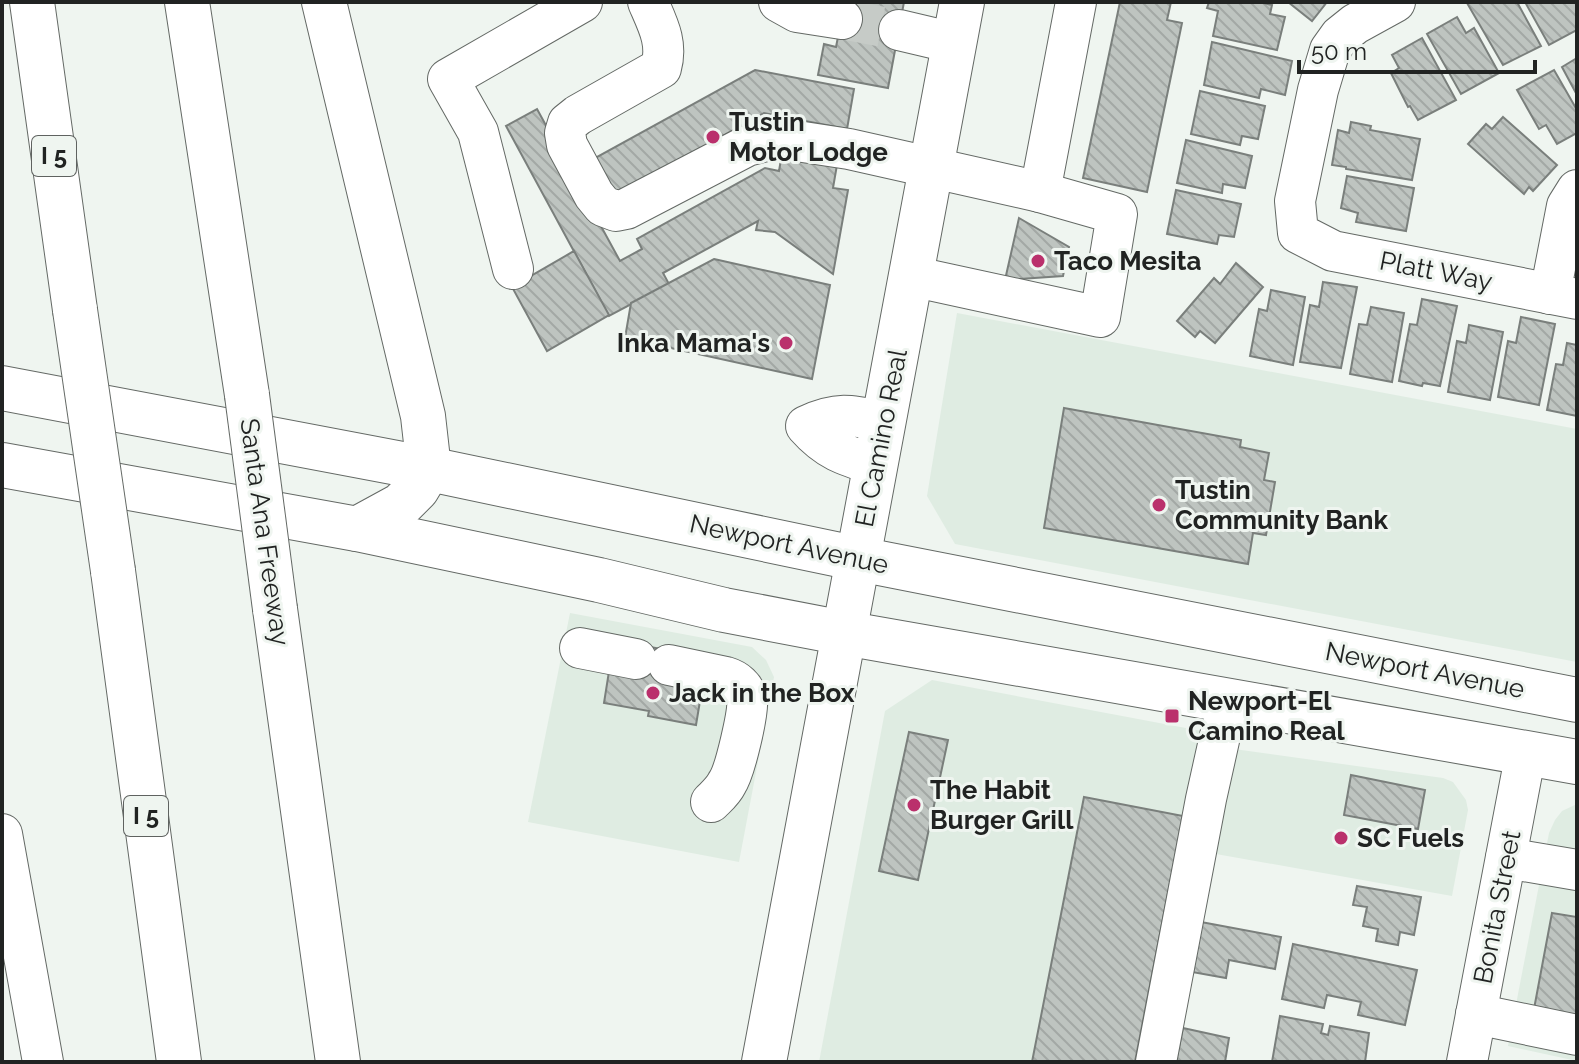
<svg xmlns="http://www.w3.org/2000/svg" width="1579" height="1064" viewBox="0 0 1579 1064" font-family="Raleway,sans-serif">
<defs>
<pattern id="building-back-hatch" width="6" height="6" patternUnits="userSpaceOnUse" patternTransform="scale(2)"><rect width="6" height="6" fill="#bec4c0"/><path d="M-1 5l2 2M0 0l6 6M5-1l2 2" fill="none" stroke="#a3a8a5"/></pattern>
</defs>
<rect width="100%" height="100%" fill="#eff5f0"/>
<g fill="#dfece2">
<polygon points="957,313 1577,429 1577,662 955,544 927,496"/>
<polygon points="570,613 752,647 766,660 774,677 739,862 528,822"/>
<polygon points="932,680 1207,732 1145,1062 819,1062 885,711"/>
<polygon points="1234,749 1443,778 1453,782 1466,800 1468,810 1452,896 1216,854"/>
<polygon points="1577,804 1577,1061 1508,1046 1549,833 1555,820 1562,811"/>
</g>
<g fill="url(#building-back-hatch)" stroke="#7a7f7c" stroke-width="2">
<polygon points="845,2 904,2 888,88 818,75 824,44 836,47"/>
<polygon points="1120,2 1171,2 1167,20 1182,23 1147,192 1083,178"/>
<polygon points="1209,2 1259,2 1272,5 1270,14 1285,17 1277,50 1213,36 1218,11 1207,8"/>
<polygon points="1288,2 1327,2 1312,21"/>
<polygon points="1517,2 1541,46 1503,65 1467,3"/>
<polygon points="1525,2 1575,2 1577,6 1577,30 1549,45"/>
<polygon points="1457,17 1466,33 1474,28 1499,73 1461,94 1427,34"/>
<polygon points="1422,38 1456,100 1418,120 1410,106 1408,107 1391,73 1399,68 1392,55"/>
<polygon points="1212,42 1292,61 1285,95 1261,89 1259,98 1204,85"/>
<polygon points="1577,58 1577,95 1562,67"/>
<polygon points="755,70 854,89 847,129 764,113 614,196 586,163"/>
<polygon points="1554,70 1577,110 1577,133 1557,144 1546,125 1539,129 1517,90"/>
<polygon points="1200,91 1265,106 1258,139 1242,136 1240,145 1191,134"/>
<polygon points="537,109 620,261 642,249 637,239 765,168 779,171 783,148 838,159 833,188 848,190 833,274 775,232 756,230 758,221 663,273 669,284 609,316 506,126"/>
<polygon points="1503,117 1557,165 1533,191 1529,187 1524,194 1468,144 1486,124 1492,129"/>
<polygon points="1351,122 1371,126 1370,130 1420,139 1412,180 1346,169 1346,167 1332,165 1338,130 1349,133"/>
<polygon points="1186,140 1252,156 1245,188 1223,184 1222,193 1177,183"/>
<polygon points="1347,176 1414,188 1406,231 1356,222 1358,213 1341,208"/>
<polygon points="1176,190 1241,204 1234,237 1219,235 1217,244 1167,234"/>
<polygon points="1019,218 1069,247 1063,276 1005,280"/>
<polygon points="574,251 609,315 547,351 512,287"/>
<polygon points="714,259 830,285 812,379 625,338 631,303"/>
<polygon points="1236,263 1263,287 1215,343 1200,331 1195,337 1177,321 1214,278 1220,284"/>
<polygon points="1323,282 1357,287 1341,368 1300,362 1310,305 1319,307"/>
<polygon points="1271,290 1305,297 1293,365 1250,356 1259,309 1267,311"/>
<polygon points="1422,299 1457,306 1440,386 1423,383 1422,386 1399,381 1410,324 1417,325"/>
<polygon points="1371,307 1404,313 1392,382 1350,374 1359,324 1367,325"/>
<polygon points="1521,317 1555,324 1539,405 1498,397 1508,341 1516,343"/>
<polygon points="1469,325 1503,332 1490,400 1448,392 1457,341 1466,343"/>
<polygon points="1567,343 1577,345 1577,416 1547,410 1556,364 1563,365"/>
<polygon points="1064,408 1241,440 1240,447 1269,453 1264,480 1275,482 1266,535 1253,533 1248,564 1044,528"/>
<polygon points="639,645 672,651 703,683 696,725 648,716 649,711 604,703 610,665"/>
<polygon points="909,732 948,740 918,880 879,871"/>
<polygon points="1351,775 1425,790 1418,829 1344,815"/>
<polygon points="1084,797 1183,816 1135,1062 1032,1062"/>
<polygon points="1357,886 1421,897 1414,935 1400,932 1398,945 1376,941 1378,929 1363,926 1367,907 1353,905"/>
<polygon points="1552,913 1577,917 1577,1017 1534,1009"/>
<polygon points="1201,922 1281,937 1275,969 1229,960 1226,978 1192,972"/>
<polygon points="1293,944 1417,970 1405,1025 1358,1015 1361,1002 1327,995 1324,1008 1282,999"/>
<polygon points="1280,1016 1323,1024 1321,1033 1328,1035 1330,1026 1369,1033 1365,1062 1272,1062"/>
<polygon points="1183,1028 1229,1038 1225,1062 1176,1062"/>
</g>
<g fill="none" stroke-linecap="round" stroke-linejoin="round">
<polyline stroke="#c6cbc7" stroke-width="40" stroke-dasharray="40 20" stroke-linecap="butt" points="842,19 899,30"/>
<g stroke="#646965" stroke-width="42">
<g id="minor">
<path d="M648 2C658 25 668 43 661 68L578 115 568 123 565 133 567 145 594 195 603 206 616 211 626 209 747 146 777 138 849 149 1040 192 1076 2"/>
<polyline points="779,2 797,12 842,19"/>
<polyline points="1395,2 1355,24 1340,36 1330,50 1318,90 1295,201 1298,233 1333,251 1577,299"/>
<polyline points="899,30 954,43"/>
<polyline points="513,269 478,132 448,79 582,2"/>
<polyline points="911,276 1100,317 1117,214 1040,192"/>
<polyline points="1550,294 1567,206 1577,190"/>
<path d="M876 465C846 456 828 451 806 426 838 411 852 415 884 422"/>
<polyline points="580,648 636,659"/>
<path d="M669 665 726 677C736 680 745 687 747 698 749 712 735 771 727 783 723 791 717 796 711 802"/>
<polyline points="2,834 43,1062"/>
<polyline points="1506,858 1577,870"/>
<polyline points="1476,1014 1577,1035"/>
<polyline points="1156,1062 1206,799 1222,727 1242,704"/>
<polyline points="1467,1062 1526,752"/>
</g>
</g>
<g stroke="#646965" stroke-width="46">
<g id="major">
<polyline points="2,388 429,469 859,559 1577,700"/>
<polyline points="2,465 357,529 599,580 724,610 844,633 1577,762"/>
<polyline points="764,1062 962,2"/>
</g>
</g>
<g stroke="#646965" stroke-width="46">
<g id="highway">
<polyline points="32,2 75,310"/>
<polyline points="187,2 247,395"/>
<polyline points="324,2 423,416 429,469 417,489 401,505 357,529"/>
<polyline points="113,571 179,1062"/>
<polyline points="275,609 338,1062"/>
</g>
</g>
<use href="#minor" stroke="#fff" stroke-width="40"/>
<use href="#major" stroke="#fff" stroke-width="44"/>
<use href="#highway" stroke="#fff" stroke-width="44"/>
<g stroke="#646965" stroke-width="46" stroke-linecap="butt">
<g id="highway-bridge">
<polyline points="75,310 113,571"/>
<polyline points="247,395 275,609"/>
</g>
</g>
<use href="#highway-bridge" stroke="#fff" stroke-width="44"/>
</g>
<g fill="#ba306c" stroke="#eff5f0" stroke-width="3">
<circle cx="713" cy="137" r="8"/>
<circle cx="1038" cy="261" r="8"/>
<circle cx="786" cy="343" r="8"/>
<circle cx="1159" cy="505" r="8"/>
<circle cx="653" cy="693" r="8"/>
<rect x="1164" y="708" width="16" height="16" rx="4"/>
<circle cx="914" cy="805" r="8"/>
<circle cx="1341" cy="838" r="8"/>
</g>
<g text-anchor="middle" stroke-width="6" stroke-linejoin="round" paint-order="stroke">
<g fill="#eff5f0" stroke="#5f6260" stroke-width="2">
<rect x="32" y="136" width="44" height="40" rx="6"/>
<rect x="124" y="796" width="44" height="40" rx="6"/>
</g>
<g font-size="24" font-weight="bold" fill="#212322">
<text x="54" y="164">I 5</text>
<text x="146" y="824">I 5</text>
</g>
<g font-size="26" font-weight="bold" fill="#212322" stroke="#eff5f0" text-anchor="start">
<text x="729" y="131">Tustin<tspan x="729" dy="30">Motor Lodge</tspan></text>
<text x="1054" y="270">Taco Mesita</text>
<text x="770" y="352" text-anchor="end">Inka Mama's</text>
<text x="1175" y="499">Tustin<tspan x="1175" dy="30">Community Bank</tspan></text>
<text x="669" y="702">Jack in the Box</text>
<text x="1188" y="710">Newport-El<tspan x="1188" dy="30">Camino Real</tspan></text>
<text x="930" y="799">The Habit<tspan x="930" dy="30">Burger Grill</tspan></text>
<text x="1357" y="847">SC Fuels</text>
</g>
<g font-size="26" fill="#212322" stroke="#eff5f0">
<text transform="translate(1436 271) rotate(11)" y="9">Platt Way</text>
<text transform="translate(881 438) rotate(-79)" y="9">El Camino Real</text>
<text transform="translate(265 532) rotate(82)" y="9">Santa Ana Freeway</text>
<text transform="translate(789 544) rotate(12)" y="9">Newport Avenue</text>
<text transform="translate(1425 670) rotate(11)" y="9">Newport Avenue</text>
<text transform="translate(1497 907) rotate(-79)" y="9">Bonita Street</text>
</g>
</g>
<rect width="1579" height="1064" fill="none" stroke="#212322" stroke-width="8"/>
<path d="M1299 60v12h236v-12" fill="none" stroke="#212322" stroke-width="4"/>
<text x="1311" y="60" font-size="24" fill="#212322" stroke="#eff5f0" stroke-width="6" paint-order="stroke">50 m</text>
</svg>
